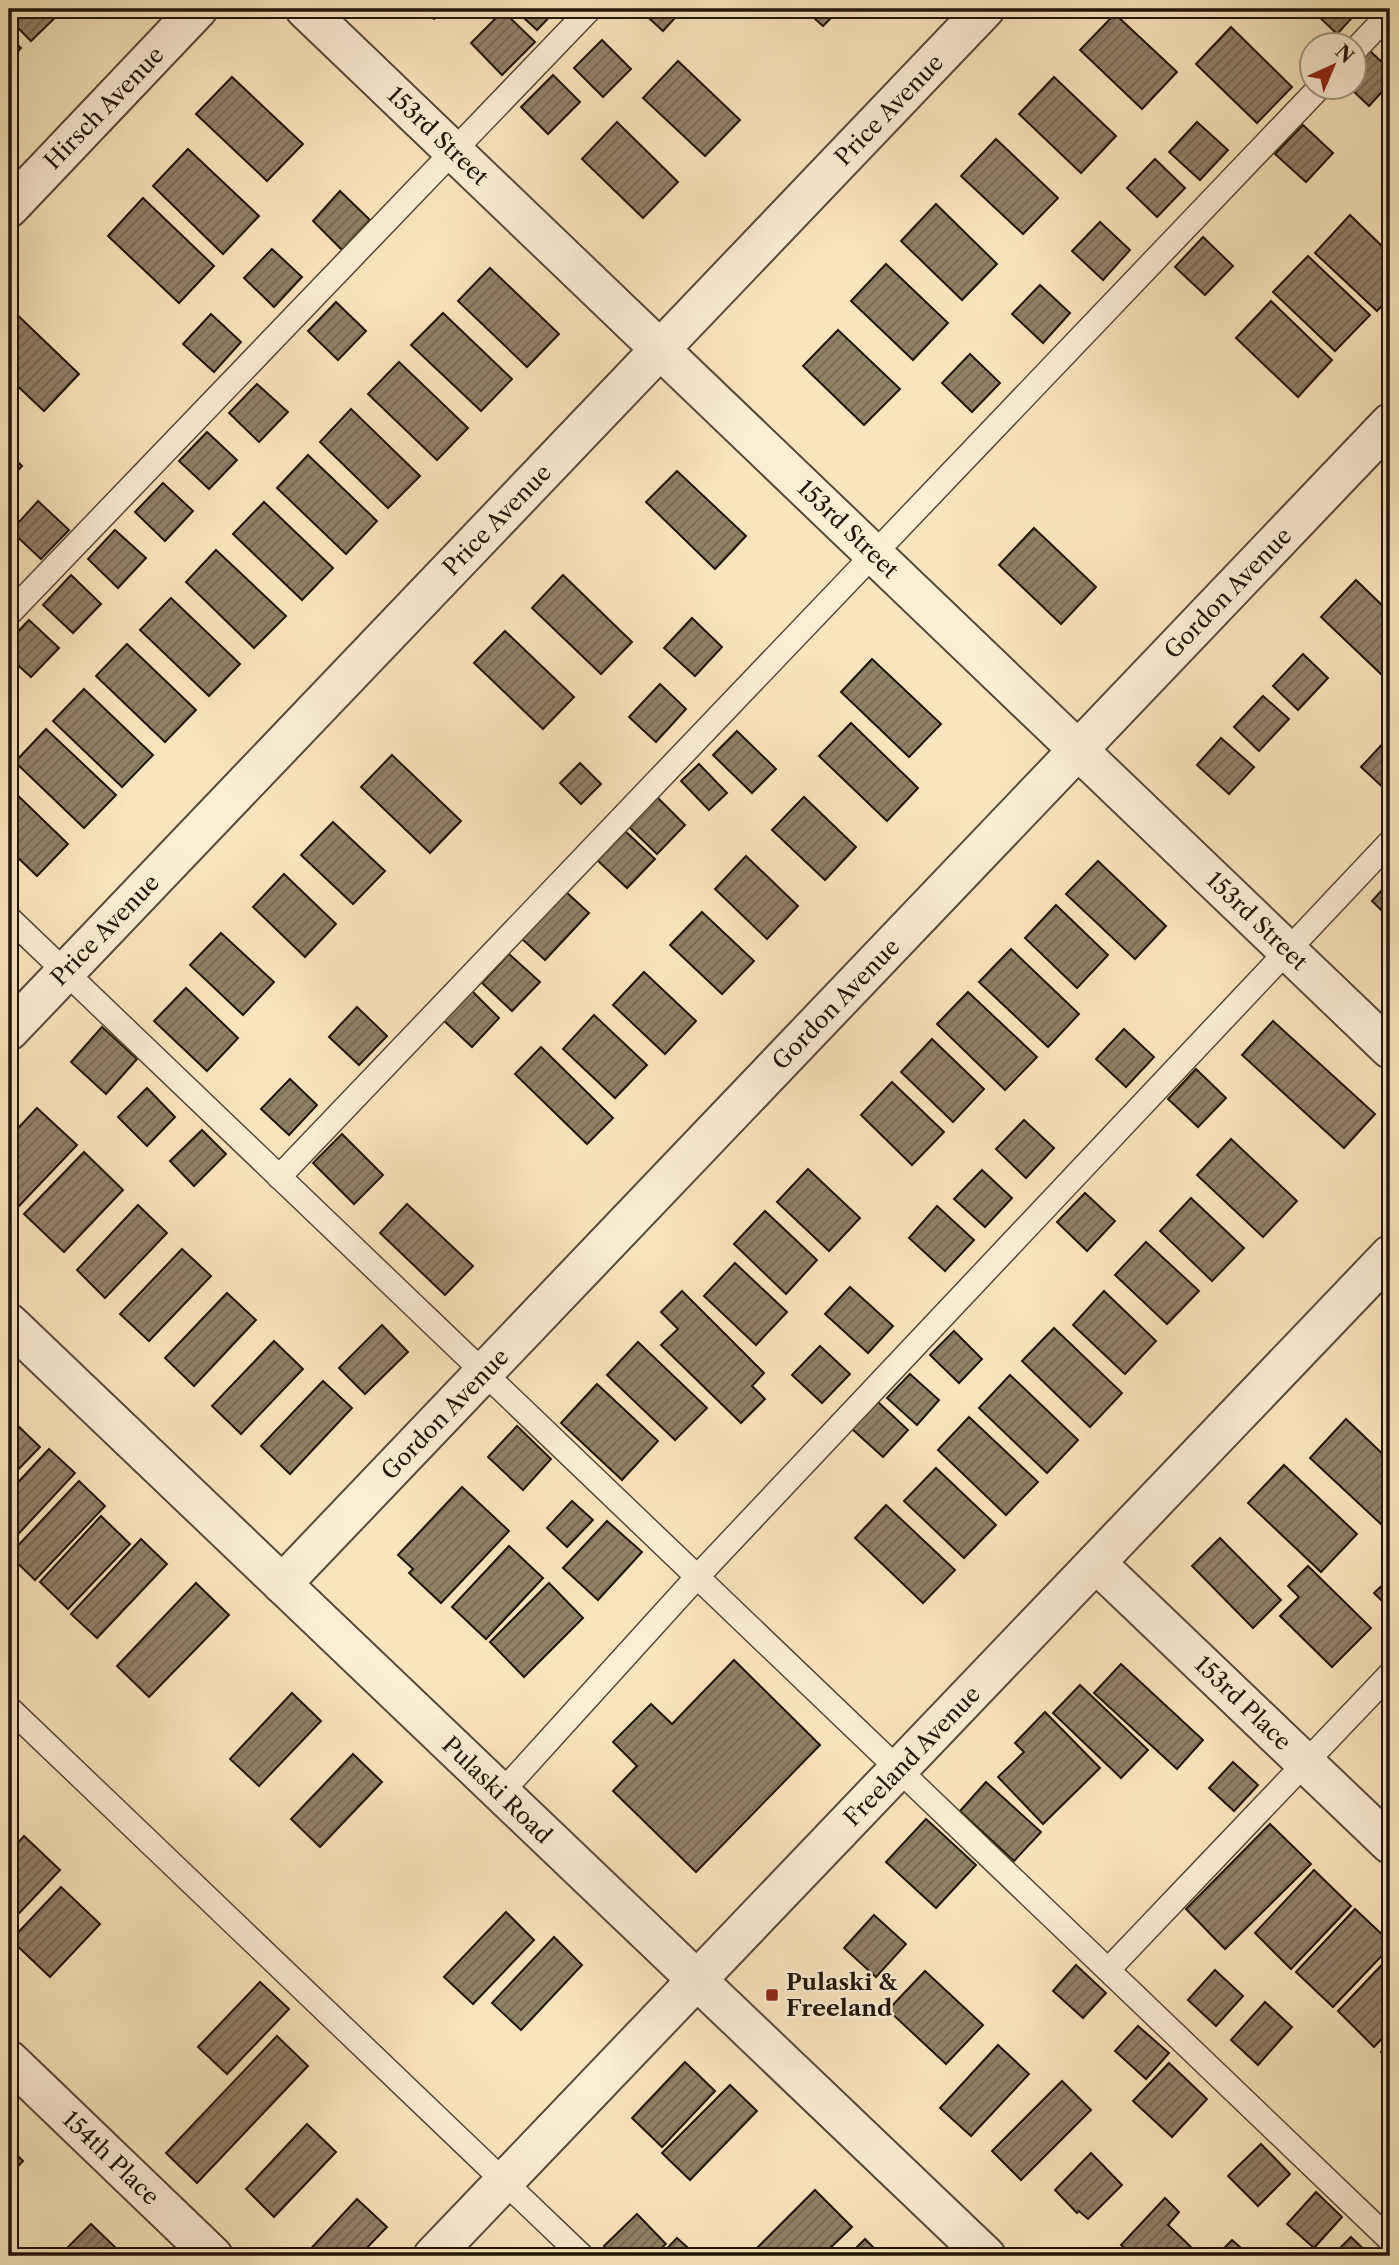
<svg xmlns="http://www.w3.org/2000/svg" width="1399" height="2265" viewBox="0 0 1399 2265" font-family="'Libre Caslon Text',serif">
<defs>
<pattern id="building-hatch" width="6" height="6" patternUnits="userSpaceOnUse" patternTransform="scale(1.75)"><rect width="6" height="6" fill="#918167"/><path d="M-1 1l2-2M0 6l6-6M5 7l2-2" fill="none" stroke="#766853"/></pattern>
</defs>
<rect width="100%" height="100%" fill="#f9e5bd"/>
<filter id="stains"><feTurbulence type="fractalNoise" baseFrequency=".00286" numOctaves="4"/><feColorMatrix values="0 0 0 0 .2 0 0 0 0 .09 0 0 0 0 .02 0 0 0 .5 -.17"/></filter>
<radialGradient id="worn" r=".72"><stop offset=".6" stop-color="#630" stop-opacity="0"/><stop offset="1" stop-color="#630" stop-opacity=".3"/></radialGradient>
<g fill="url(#building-hatch)" stroke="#201509" stroke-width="2">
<polygon points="9,9 64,9 31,41 9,19"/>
<polygon points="423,9 445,9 434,19"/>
<polygon points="514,9 557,9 537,30"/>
<polygon points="639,9 683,9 663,31"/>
<polygon points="804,9 840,9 823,26"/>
<polygon points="1311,9 1360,9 1337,34"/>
<polygon points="503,11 535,42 502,75 471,43"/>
<polygon points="1115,14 1177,72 1142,109 1080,50"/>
<polygon points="1231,27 1292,87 1257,123 1196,64"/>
<polygon points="9,36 21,48 9,61"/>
<polygon points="602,40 631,69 603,97 574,68"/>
<polygon points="1367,48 1390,70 1390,83 1369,106 1350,88 1354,88 1354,62"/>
<polygon points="678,61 740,120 705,156 643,98"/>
<polygon points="553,75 580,102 548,134 521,107"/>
<polygon points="232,77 303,144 267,181 196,114"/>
<polygon points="1054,77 1116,136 1081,173 1019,114"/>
<polygon points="617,122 678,182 643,218 582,159"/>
<polygon points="1197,122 1228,150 1200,180 1169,152"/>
<polygon points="1303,125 1333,153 1306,182 1275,154"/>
<polygon points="996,139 1058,198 1023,234 961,176"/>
<polygon points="188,149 259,216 223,254 153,186"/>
<polygon points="1155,159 1185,188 1157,217 1127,188"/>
<polygon points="340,191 370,220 342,250 313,221"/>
<polygon points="143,198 214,266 179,303 108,236"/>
<polygon points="936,204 997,264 962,300 901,241"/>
<polygon points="1350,215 1390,254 1390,297 1377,311 1315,253"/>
<polygon points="1100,222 1130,250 1103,280 1072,251"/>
<polygon points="1203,237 1233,266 1205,295 1175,267"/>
<polygon points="272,249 302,277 274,307 244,278"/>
<polygon points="1308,256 1370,315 1335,351 1273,292"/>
<polygon points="886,264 948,323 913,360 851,301"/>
<polygon points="490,268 559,334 527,367 458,301"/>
<polygon points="1040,285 1070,313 1043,343 1012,314"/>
<polygon points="1271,301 1332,360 1298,397 1236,338"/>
<polygon points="336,302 366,331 338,360 308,331"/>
<polygon points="9,307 79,374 44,411 9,378"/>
<polygon points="443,313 512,379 481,411 411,345"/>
<polygon points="211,314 241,342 214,372 183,344"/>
<polygon points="838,330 900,389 864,425 803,366"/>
<polygon points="970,354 1000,383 972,412 942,383"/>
<polygon points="399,362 468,428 437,460 368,394"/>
<polygon points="257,384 288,412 259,442 229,413"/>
<polygon points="351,409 420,476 388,508 320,442"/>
<polygon points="207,432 237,460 209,489 179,461"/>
<polygon points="9,453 22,466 9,480"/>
<polygon points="308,455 377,521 346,554 277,488"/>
<polygon points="677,471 746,536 715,569 646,502"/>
<polygon points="163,483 193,511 165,541 135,512"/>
<polygon points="38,501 69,530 41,559 11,531"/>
<polygon points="264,502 333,568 302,600 233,534"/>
<polygon points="1034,528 1096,587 1061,624 999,565"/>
<polygon points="115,530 146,558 118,588 88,559"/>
<polygon points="216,550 286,616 254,648 186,582"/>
<polygon points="71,575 101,604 73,633 43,605"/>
<polygon points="563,575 632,642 601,674 532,608"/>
<polygon points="1356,580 1390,613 1390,668 1383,676 1321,617"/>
<polygon points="171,598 240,664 209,696 140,630"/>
<polygon points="692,618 722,647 695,676 664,648"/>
<polygon points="29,620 59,648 31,677 9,657 9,641"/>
<polygon points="505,631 574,697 543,729 474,663"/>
<polygon points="127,644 196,710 165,742 96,676"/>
<polygon points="1303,654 1328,678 1298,710 1273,686"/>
<polygon points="872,659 941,724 909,757 841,692"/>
<polygon points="660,684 686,709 656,742 629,717"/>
<polygon points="84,689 153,755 122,787 53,721"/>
<polygon points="1263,696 1289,719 1259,751 1234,727"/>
<polygon points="851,723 918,788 887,821 819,756"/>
<polygon points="46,729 116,795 84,828 15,762"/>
<polygon points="737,731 776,769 752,793 713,755"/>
<polygon points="1221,738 1254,767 1229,794 1197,765"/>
<polygon points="1388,738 1390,740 1390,794 1361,767"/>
<polygon points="392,755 461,821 430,853 361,787"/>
<polygon points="580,763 601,784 581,804 560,783"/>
<polygon points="699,764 727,793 709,810 681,781"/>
<polygon points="9,787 68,844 37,876 9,849"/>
<polygon points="656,796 685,825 657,854 628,826"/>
<polygon points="804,797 856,847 825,880 772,830"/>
<polygon points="333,822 385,871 353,904 301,855"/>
<polygon points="624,830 655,859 627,888 597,860"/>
<polygon points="746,856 798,906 767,939 715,889"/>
<polygon points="1098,861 1166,926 1135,959 1066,894"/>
<polygon points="284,874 336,924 305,957 253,907"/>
<polygon points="1390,881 1390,919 1372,901"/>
<polygon points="565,891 589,913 545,960 521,938"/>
<polygon points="1056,905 1108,955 1077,988 1025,938"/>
<polygon points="702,912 754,961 722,994 670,945"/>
<polygon points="221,933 274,982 243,1015 190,965"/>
<polygon points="1011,949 1079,1014 1048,1047 979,982"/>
<polygon points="509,954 540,982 512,1011 482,983"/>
<polygon points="644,972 696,1021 665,1054 613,1005"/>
<polygon points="186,988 238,1038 207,1071 154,1021"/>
<polygon points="470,989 499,1018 472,1047 442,1019"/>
<polygon points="968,992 1037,1057 1005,1090 937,1024"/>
<polygon points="357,1007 387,1036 359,1065 329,1037"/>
<polygon points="594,1015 647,1065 615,1098 563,1049"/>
<polygon points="1273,1021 1375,1114 1344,1148 1242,1055"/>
<polygon points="102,1027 137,1059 106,1094 71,1062"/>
<polygon points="1124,1029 1154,1057 1126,1087 1096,1059"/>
<polygon points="932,1039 984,1089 953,1122 901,1072"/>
<polygon points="541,1047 613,1118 587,1144 515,1074"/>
<polygon points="1196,1069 1226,1098 1198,1127 1168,1099"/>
<polygon points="290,1079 317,1105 289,1135 261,1109"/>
<polygon points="892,1082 944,1132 912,1165 861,1115"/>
<polygon points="147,1088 175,1117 147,1146 118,1117"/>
<polygon points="37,1108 77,1145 18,1207 9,1199 9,1138"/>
<polygon points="1024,1120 1054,1148 1026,1178 996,1149"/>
<polygon points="202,1130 226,1154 194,1186 170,1161"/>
<polygon points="342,1134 383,1175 354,1204 313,1163"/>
<polygon points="1231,1139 1297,1201 1263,1237 1197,1175"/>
<polygon points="84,1152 123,1190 64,1252 24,1214"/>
<polygon points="808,1169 860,1218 829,1251 777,1202"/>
<polygon points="982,1170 1012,1198 985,1227 954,1199"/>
<polygon points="1085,1193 1115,1221 1087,1251 1057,1222"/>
<polygon points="1191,1198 1244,1248 1212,1281 1160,1231"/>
<polygon points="407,1204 473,1266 445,1295 380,1233"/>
<polygon points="138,1205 167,1233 105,1298 77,1270"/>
<polygon points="937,1206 974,1240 945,1271 909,1238"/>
<polygon points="765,1211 817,1260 786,1294 734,1244"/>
<polygon points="1146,1242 1199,1291 1167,1324 1115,1275"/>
<polygon points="182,1249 211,1276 149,1341 120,1314"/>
<polygon points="735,1263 787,1312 756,1345 704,1296"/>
<polygon points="850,1287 893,1326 868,1353 825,1314"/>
<polygon points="682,1291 764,1373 752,1386 765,1399 741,1423 661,1345 678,1329 661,1312"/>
<polygon points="1104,1291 1156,1341 1125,1374 1073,1325"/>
<polygon points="227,1293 256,1320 194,1386 165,1358"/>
<polygon points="382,1325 408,1352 365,1394 339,1368"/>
<polygon points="1054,1328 1122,1393 1090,1427 1022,1361"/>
<polygon points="954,1331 982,1359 959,1383 930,1355"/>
<polygon points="274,1341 303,1369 241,1434 212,1406"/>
<polygon points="638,1342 707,1408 675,1440 607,1375"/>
<polygon points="820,1346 850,1374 822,1403 792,1375"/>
<polygon points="910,1374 939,1400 917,1425 887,1398"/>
<polygon points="1010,1375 1078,1440 1047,1473 979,1408"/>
<polygon points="323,1381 352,1408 290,1474 261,1446"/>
<polygon points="597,1384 658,1441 622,1480 561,1423"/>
<polygon points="878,1402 908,1430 883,1457 852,1429"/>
<polygon points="969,1417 1038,1482 1006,1515 938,1450"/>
<polygon points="1346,1419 1390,1461 1390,1518 1383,1526 1310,1458"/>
<polygon points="14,1422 40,1447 9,1479 9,1428"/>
<polygon points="517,1426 551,1459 523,1490 488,1457"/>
<polygon points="49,1449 75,1473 9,1544 9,1492"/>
<polygon points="1284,1465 1357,1534 1321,1572 1248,1503"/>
<polygon points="936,1468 996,1525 964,1558 904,1501"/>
<polygon points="79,1481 105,1506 35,1580 9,1555"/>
<polygon points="462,1487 509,1531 441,1603 409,1573 413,1569 398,1555"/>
<polygon points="572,1501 593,1520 567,1547 547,1528"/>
<polygon points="886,1505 955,1570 923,1603 855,1538"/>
<polygon points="101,1516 130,1544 68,1609 40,1582"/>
<polygon points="607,1521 642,1552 598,1600 563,1568"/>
<polygon points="1220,1538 1281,1600 1253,1628 1192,1566"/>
<polygon points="141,1539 167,1564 97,1638 71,1614"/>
<polygon points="509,1546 543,1578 486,1639 452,1607"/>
<polygon points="1308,1566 1371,1628 1332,1667 1280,1616 1299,1597 1288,1586"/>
<polygon points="1390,1578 1390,1609 1374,1593"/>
<polygon points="196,1583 229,1615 149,1697 117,1666"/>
<polygon points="549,1583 583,1618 524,1677 490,1642"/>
<polygon points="734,1660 820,1745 696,1872 613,1791 637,1766 613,1742 651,1704 672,1724"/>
<polygon points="1121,1664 1203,1740 1177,1769 1094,1693"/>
<polygon points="1080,1685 1148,1750 1121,1778 1053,1713"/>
<polygon points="292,1693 321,1721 259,1786 230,1759"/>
<polygon points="1045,1712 1100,1768 1043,1824 998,1777 1024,1752 1015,1743"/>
<polygon points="1390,1713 1390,1729 1382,1722"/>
<polygon points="353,1754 382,1782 320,1847 291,1819"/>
<polygon points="1233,1762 1258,1785 1234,1811 1209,1788"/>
<polygon points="986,1782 1041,1832 1014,1861 960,1811"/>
<polygon points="926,1819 976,1865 936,1908 886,1862"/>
<polygon points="1270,1824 1311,1864 1225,1949 1186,1909"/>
<polygon points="24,1836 60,1870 9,1924 9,1853"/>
<polygon points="1314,1870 1351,1906 1291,1969 1255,1933"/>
<polygon points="61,1887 100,1924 50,1977 11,1940"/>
<polygon points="1355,1909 1390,1942 1390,1947 1333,2007 1296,1972"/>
<polygon points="506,1912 534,1940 473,2004 444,1977"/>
<polygon points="874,1915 906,1944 876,1977 844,1948"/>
<polygon points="554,1937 582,1965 521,2030 492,2003"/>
<polygon points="1390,1956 1390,2030 1374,2047 1338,2011"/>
<polygon points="1076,1965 1106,1993 1083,2018 1053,1991"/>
<polygon points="1215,1970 1243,1996 1216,2026 1188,2000"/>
<polygon points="925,1971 983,2025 946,2064 888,2010"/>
<polygon points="260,1982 289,2009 227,2074 198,2047"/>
<polygon points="1265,2002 1292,2027 1258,2065 1231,2040"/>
<polygon points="1138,2026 1169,2053 1146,2079 1115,2051"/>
<polygon points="277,2036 308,2066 197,2183 166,2153"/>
<polygon points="1390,2043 1390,2061 1381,2052"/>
<polygon points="998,2045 1029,2074 971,2136 940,2108"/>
<polygon points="685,2062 715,2091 662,2147 632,2118"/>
<polygon points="1169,2063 1207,2099 1172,2137 1133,2101"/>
<polygon points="1062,2081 1091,2110 1021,2180 992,2151"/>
<polygon points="730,2085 757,2111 690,2180 662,2153"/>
<polygon points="307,2124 336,2152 274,2217 246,2189"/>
<polygon points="1261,2144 1290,2174 1258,2206 1228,2176"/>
<polygon points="9,2147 23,2161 9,2176"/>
<polygon points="1091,2153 1122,2185 1088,2219 1079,2211 1077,2213 1055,2190"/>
<polygon points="815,2190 852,2227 822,2256 761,2256 755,2250"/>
<polygon points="1316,2192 1342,2217 1314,2248 1287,2224"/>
<polygon points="1165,2198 1179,2212 1168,2225 1193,2249 1186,2256 1134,2256 1121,2245"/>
<polygon points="357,2199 387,2227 359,2256 304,2256"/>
<polygon points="637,2214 666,2244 653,2256 614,2256 604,2246"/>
<polygon points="91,2224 119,2251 113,2256 59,2256"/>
<polygon points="1351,2237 1371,2256 1332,2256"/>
<polygon points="677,2238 697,2256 660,2256"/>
<polygon points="865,2239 882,2256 848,2256"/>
<polygon points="1232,2240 1250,2256 1216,2256"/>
</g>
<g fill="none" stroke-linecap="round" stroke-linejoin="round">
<g stroke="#564936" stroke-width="26">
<g id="service">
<polyline points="1354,51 1390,13"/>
<polyline points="9,614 590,9"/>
<polyline points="9,918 1390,2240"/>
<polyline points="279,1177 1319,88"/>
<polyline points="9,1708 582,2256"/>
<polyline points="501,1793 697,1577 1390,842"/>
<polyline points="1108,1970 1390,1674"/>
</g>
</g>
<g stroke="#564936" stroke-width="42">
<g id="minor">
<polyline points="305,9 1390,1049"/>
<polyline points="9,208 198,9"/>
<polyline points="9,1031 985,9"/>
<polyline points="1096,1563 1390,1844"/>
<polyline points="282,1584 1390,423"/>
<polyline points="9,2060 213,2256"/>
<polyline points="433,2256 1390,1255"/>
</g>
</g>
<g stroke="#564936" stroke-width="42">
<polyline id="tertiary" points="9,1323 986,2256"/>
</g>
<use href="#service" stroke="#fbeed4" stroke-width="23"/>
<use href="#minor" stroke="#fbeed4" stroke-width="38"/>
<use href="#tertiary" stroke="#fbeed4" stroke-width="38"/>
</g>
<rect fill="#8f2418" stroke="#fbeed4" stroke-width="2.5" x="765" y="1988" width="14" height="14" rx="3.5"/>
<g text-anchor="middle" stroke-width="5" stroke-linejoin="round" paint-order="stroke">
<g font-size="23" fill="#201509" stroke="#fbeed4">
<text transform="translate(104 108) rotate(-46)" y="8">Hirsch Avenue</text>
<text transform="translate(889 110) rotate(-46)" y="8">Price Avenue</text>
<text transform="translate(438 136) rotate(44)" y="8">153rd Street</text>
<text transform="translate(497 520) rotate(-46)" y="8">Price Avenue</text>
<text transform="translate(848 529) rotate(44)" y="8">153rd Street</text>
<text transform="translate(1228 593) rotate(-46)" y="8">Gordon Avenue</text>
<text transform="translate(1257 921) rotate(44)" y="8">153rd Street</text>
<text transform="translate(105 930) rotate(-46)" y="8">Price Avenue</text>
<text transform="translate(836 1004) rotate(-46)" y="8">Gordon Avenue</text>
<text transform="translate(445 1414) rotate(-46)" y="8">Gordon Avenue</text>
<text transform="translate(1243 1703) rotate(44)" y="8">153rd Place</text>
<text transform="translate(912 1756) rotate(-46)" y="8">Freeland Avenue</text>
<text transform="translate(497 1790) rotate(44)" y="8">Pulaski Road</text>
<text transform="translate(111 2158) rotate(44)" y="8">154th Place</text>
</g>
<g font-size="23" font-weight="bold" fill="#201509" stroke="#fbeed4" text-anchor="start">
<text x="786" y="1990">Pulaski &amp;<tspan x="786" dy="26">Freeland</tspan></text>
</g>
</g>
<rect width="1399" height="2265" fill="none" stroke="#f9e5bd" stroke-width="35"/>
<rect x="10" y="10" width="1378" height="2244" fill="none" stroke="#201509" stroke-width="3.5"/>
<rect x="18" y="18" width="1364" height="2230" fill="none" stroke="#201509" stroke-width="2"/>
<g transform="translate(1333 66) rotate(44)"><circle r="33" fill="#fbeed4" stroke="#a39783" stroke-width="2"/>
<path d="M0-5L12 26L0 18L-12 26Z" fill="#8f2418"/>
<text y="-10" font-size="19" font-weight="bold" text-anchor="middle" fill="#201509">N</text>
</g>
<rect width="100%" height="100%" filter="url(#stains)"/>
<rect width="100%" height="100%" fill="url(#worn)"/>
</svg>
